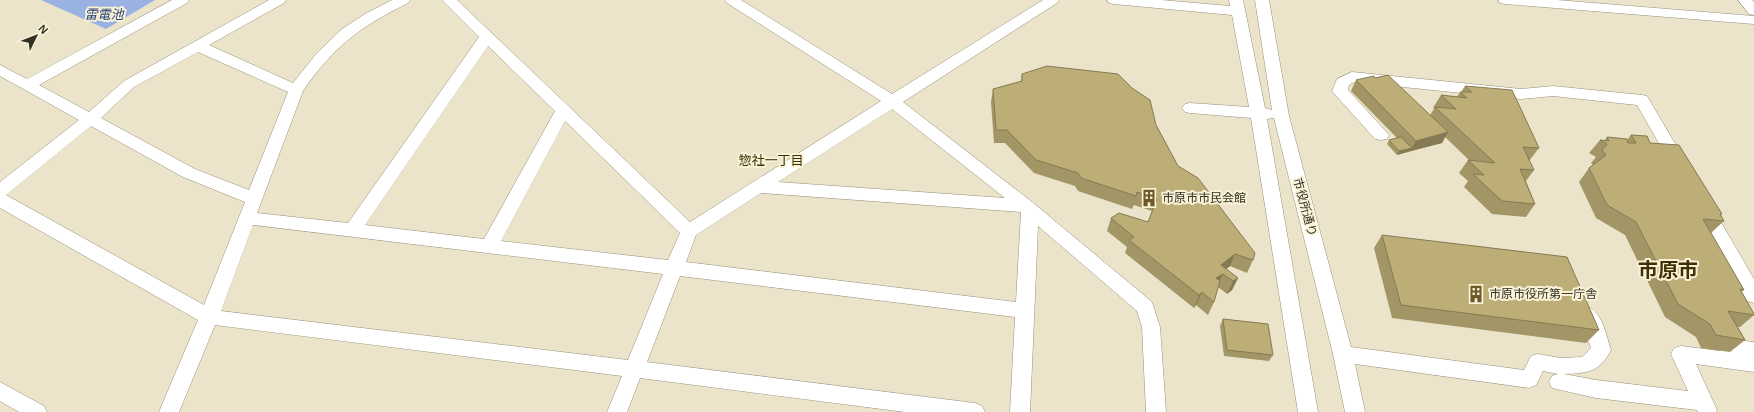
<svg xmlns="http://www.w3.org/2000/svg" width="1754" height="412" viewBox="0 0 1754 412" font-family="Arial,'Noto Sans JP',sans-serif">
<rect width="100%" height="100%" fill="#ebe4ca"/>
<polygon fill="#9ab2e2" points="41,0 155,0 106,29"/>
<g fill="none" stroke-linecap="round" stroke-linejoin="round">
<g stroke="#989179" stroke-width="1">
<g id="minor">
<path d="M172 0H189L187 3 39 85 89 112 124 81 269 0H286L284 3 209 45 293 83 317 53 342 29 365 14 392 0H410L408 3C360 27 334 46 303 91L257 213 348 223 479 37 442 0H457L690 222 881 101 727 3 725 0H741L892 94 1043 0H1059L1057 3 903 102 1032 202 1152 302 1160 327 1166 412H1146L1142 327 1137 311 1038 226 1030 412H1010L1015 317 680 276 647 362 975 403 982 406 985 412H905L640 378 627 412H607L622 376 215 325 179 412H159L198 320 0 208V182L79 120 0 76V65L27 79ZM488 46 555 111 484 239 365 225ZM198 52 288 92 249 190 195 169 101 118 134 87ZM892 109 1005 198 778 182ZM565 121 680 233 668 260 501 241ZM91 126 183 177 245 202 204 305 6 195ZM761 193 1021 212 1016 302 686 262 696 235ZM253 225 663 274 628 360 221 311Z"/>
<path d="M1107 0H1161L1230 6 1229 0H1243L1265 108 1272 110 1255 0H1269L1289 116 1351 347 1524 370 1531 356 1538 354 1561 358 1582 357 1591 348 1583 326 1576 313 1578 308C1600 300 1606 335 1611 350 1599 373 1587 373 1564 374L1596 380 1688 391 1671 354 1674 348 1681 346 1720 351 1718 347 1721 341 1728 339 1754 342V372L1696 364 1717 410 1716 412H1698L1697 410 1596 398 1552 388 1549 382 1552 376 1558 374 1543 371 1536 385 1529 388 1355 364 1365 412H1345L1333 354 1274 118 1267 119 1318 412H1298L1251 118 1190 113 1185 112 1182 108 1185 104 1190 103 1249 107 1232 15 1114 4 1109 3Z"/>
<polygon points="1498,0 1557,0 1754,16 1754,24 1505,4 1500,3"/>
<polygon points="1738,0 1752,0 1754,2 1754,15 1749,14"/>
<polygon points="1352,72 1521,89 1553,86 1642,95 1647,96 1687,164 1685,168 1679,170 1673,168 1637,105 1553,96 1521,99 1354,82 1349,85 1348,90 1389,135 1387,139 1381,140 1375,139 1332,91 1337,79"/>
<polygon points="1705,203 1711,205 1754,279 1754,303 1747,301 1696,209 1699,205"/>
<polygon points="0,382 44,406 47,412 19,412 0,401"/>
</g>
</g>
<use href="#minor" fill="#fff" fill-rule="evenodd"/>
</g>
<g fill="#a39666">
<polygon points="1022,74 1156,125 1178,166 1253,260 1247,273 1230,266 1226,269 1238,278 1232,290 1227,294 1218,287 1214,302 1208,315 1196,305 1194,308 1125,253 1127,247 1107,231 1111,218 1148,222 1152,211 1134,205 1132,209 1078,191 1075,186 1034,173 1005,143 994,143 991,102 993,89 1021,82"/>
<polygon points="1375,78 1430,115 1434,109 1433,108 1441,95 1457,97 1460,92 1461,92 1465,86 1539,148 1529,161 1534,170 1526,181 1535,204 1526,217 1492,214 1464,187 1468,181 1459,173 1468,160 1469,160 1445,137 1442,143 1397,155 1387,144 1389,140 1397,138 1351,91 1356,80"/>
<polygon points="1631,135 1650,143 1722,214 1720,215 1724,221 1711,233 1744,290 1741,292 1754,314 1754,315 1740,327 1738,327 1745,340 1730,352 1701,348 1696,337 1665,317 1625,235 1596,218 1579,182 1589,168 1593,165 1591,163 1596,157 1589,153 1600,140 1604,141 1607,137 1627,140"/>
<polygon points="1382,235 1599,330 1586,343 1392,318 1374,248"/>
<polygon points="1223,319 1273,355 1269,361 1224,356 1220,326"/>
</g>
<g fill="#847a53">
<polygon points="1448,132 1442,143 1410,151 1416,141"/>
<polygon points="1412,148 1410,151 1397,155 1399,151"/>
<polygon points="1235,254 1230,266 1215,278 1221,265"/>
<polygon points="1223,274 1217,286 1216,278"/>
<polygon points="1238,278 1232,290 1227,294 1233,281"/>
<polygon points="1202,292 1196,305 1194,308 1199,295"/>
</g>
<g fill="#bdae77" stroke="#847a53">
<polygon points="1047,66 1118,74 1132,88 1150,100 1156,125 1178,166 1198,178 1255,253 1253,260 1235,254 1221,265 1238,278 1233,281 1223,274 1216,278 1220,281 1214,302 1202,292 1199,295 1129,240 1134,237 1111,218 1119,213 1148,222 1157,199 1137,192 1136,196 1081,178 1078,173 1036,160 1007,130 996,130 993,89 1022,81 1022,74"/>
<polygon points="1388,75 1448,132 1416,141 1356,80 1374,76 1375,78"/>
<polygon points="1465,86 1512,90 1539,148 1523,147 1534,170 1520,169 1535,204 1502,201 1473,174 1484,175 1468,160 1495,163 1435,107 1456,109 1441,95 1467,98 1460,92 1472,92"/>
<polygon points="1631,135 1647,136 1650,143 1679,145 1722,214 1720,214 1724,221 1703,219 1744,290 1740,289 1754,314 1754,315 1728,311 1745,340 1716,335 1710,324 1678,304 1636,222 1607,205 1589,168 1606,155 1602,150 1607,144 1600,140 1609,141 1607,137 1627,139 1628,143 1636,143"/>
<polygon points="1401,137 1412,148 1399,151 1389,140"/>
<polygon points="1382,235 1567,257 1599,330 1401,305"/>
<polygon points="1223,319 1268,324 1273,355 1227,350"/>
</g>
<defs>
<g id="building-bare" transform="scale(1.38)"><path d="M-4-6H4V6H1V3H-1V6H-4ZM-2.5-4.3h1.7v1.8h-1.7ZM.8-4.3h1.7v1.8H.8ZM-2.5-1h1.7V.8h-1.7ZM.8-1h1.7V.8H.8Z" fill="#6e5928" stroke="#f9f2d7" stroke-width="2.5" paint-order="stroke"/></g>
</defs>
<g fill-rule="evenodd">
<use href="#building-bare" x="1149" y="198"/>
<use href="#building-bare" x="1476" y="294"/>
</g>
<g text-anchor="middle" stroke-width="4" stroke-linejoin="round" paint-order="stroke">
<g font-size="12" fill="#333026" stroke="#f9f2d7" text-anchor="start">
<text x="1162" y="202">市原市市民会館</text>
<text x="1489" y="298">市原市役所第一庁舎</text>
</g>
<g font-size="12" fill="#333026" stroke="#f9f2d7">
<text transform="translate(1305 207) rotate(75)" y="4">市役所通り</text>
</g>
<g font-size="13" font-style="italic" fill="#243e78" stroke="#f9f2d7">
<text x="104" y="19">雷電池</text>
</g>
<g font-size="13" fill="#403006" stroke="#f9f2d7">
<text x="771" y="165">惣社一丁目</text>
</g>
<g font-size="20" font-weight="bold" fill="#403006" stroke="#f9f2d7">
<text x="1668" y="277">市原市</text>
</g>
</g>
<g transform="translate(36 36) rotate(47)" stroke="#f9f2d7" stroke-width="3" paint-order="stroke">
<path d="M0-3L7 15L0 10L-7 15Z" fill="#333026"/>
<text y="-6" font-size="11" font-weight="bold" text-anchor="middle" fill="#333026">N</text>
</g>
</svg>
